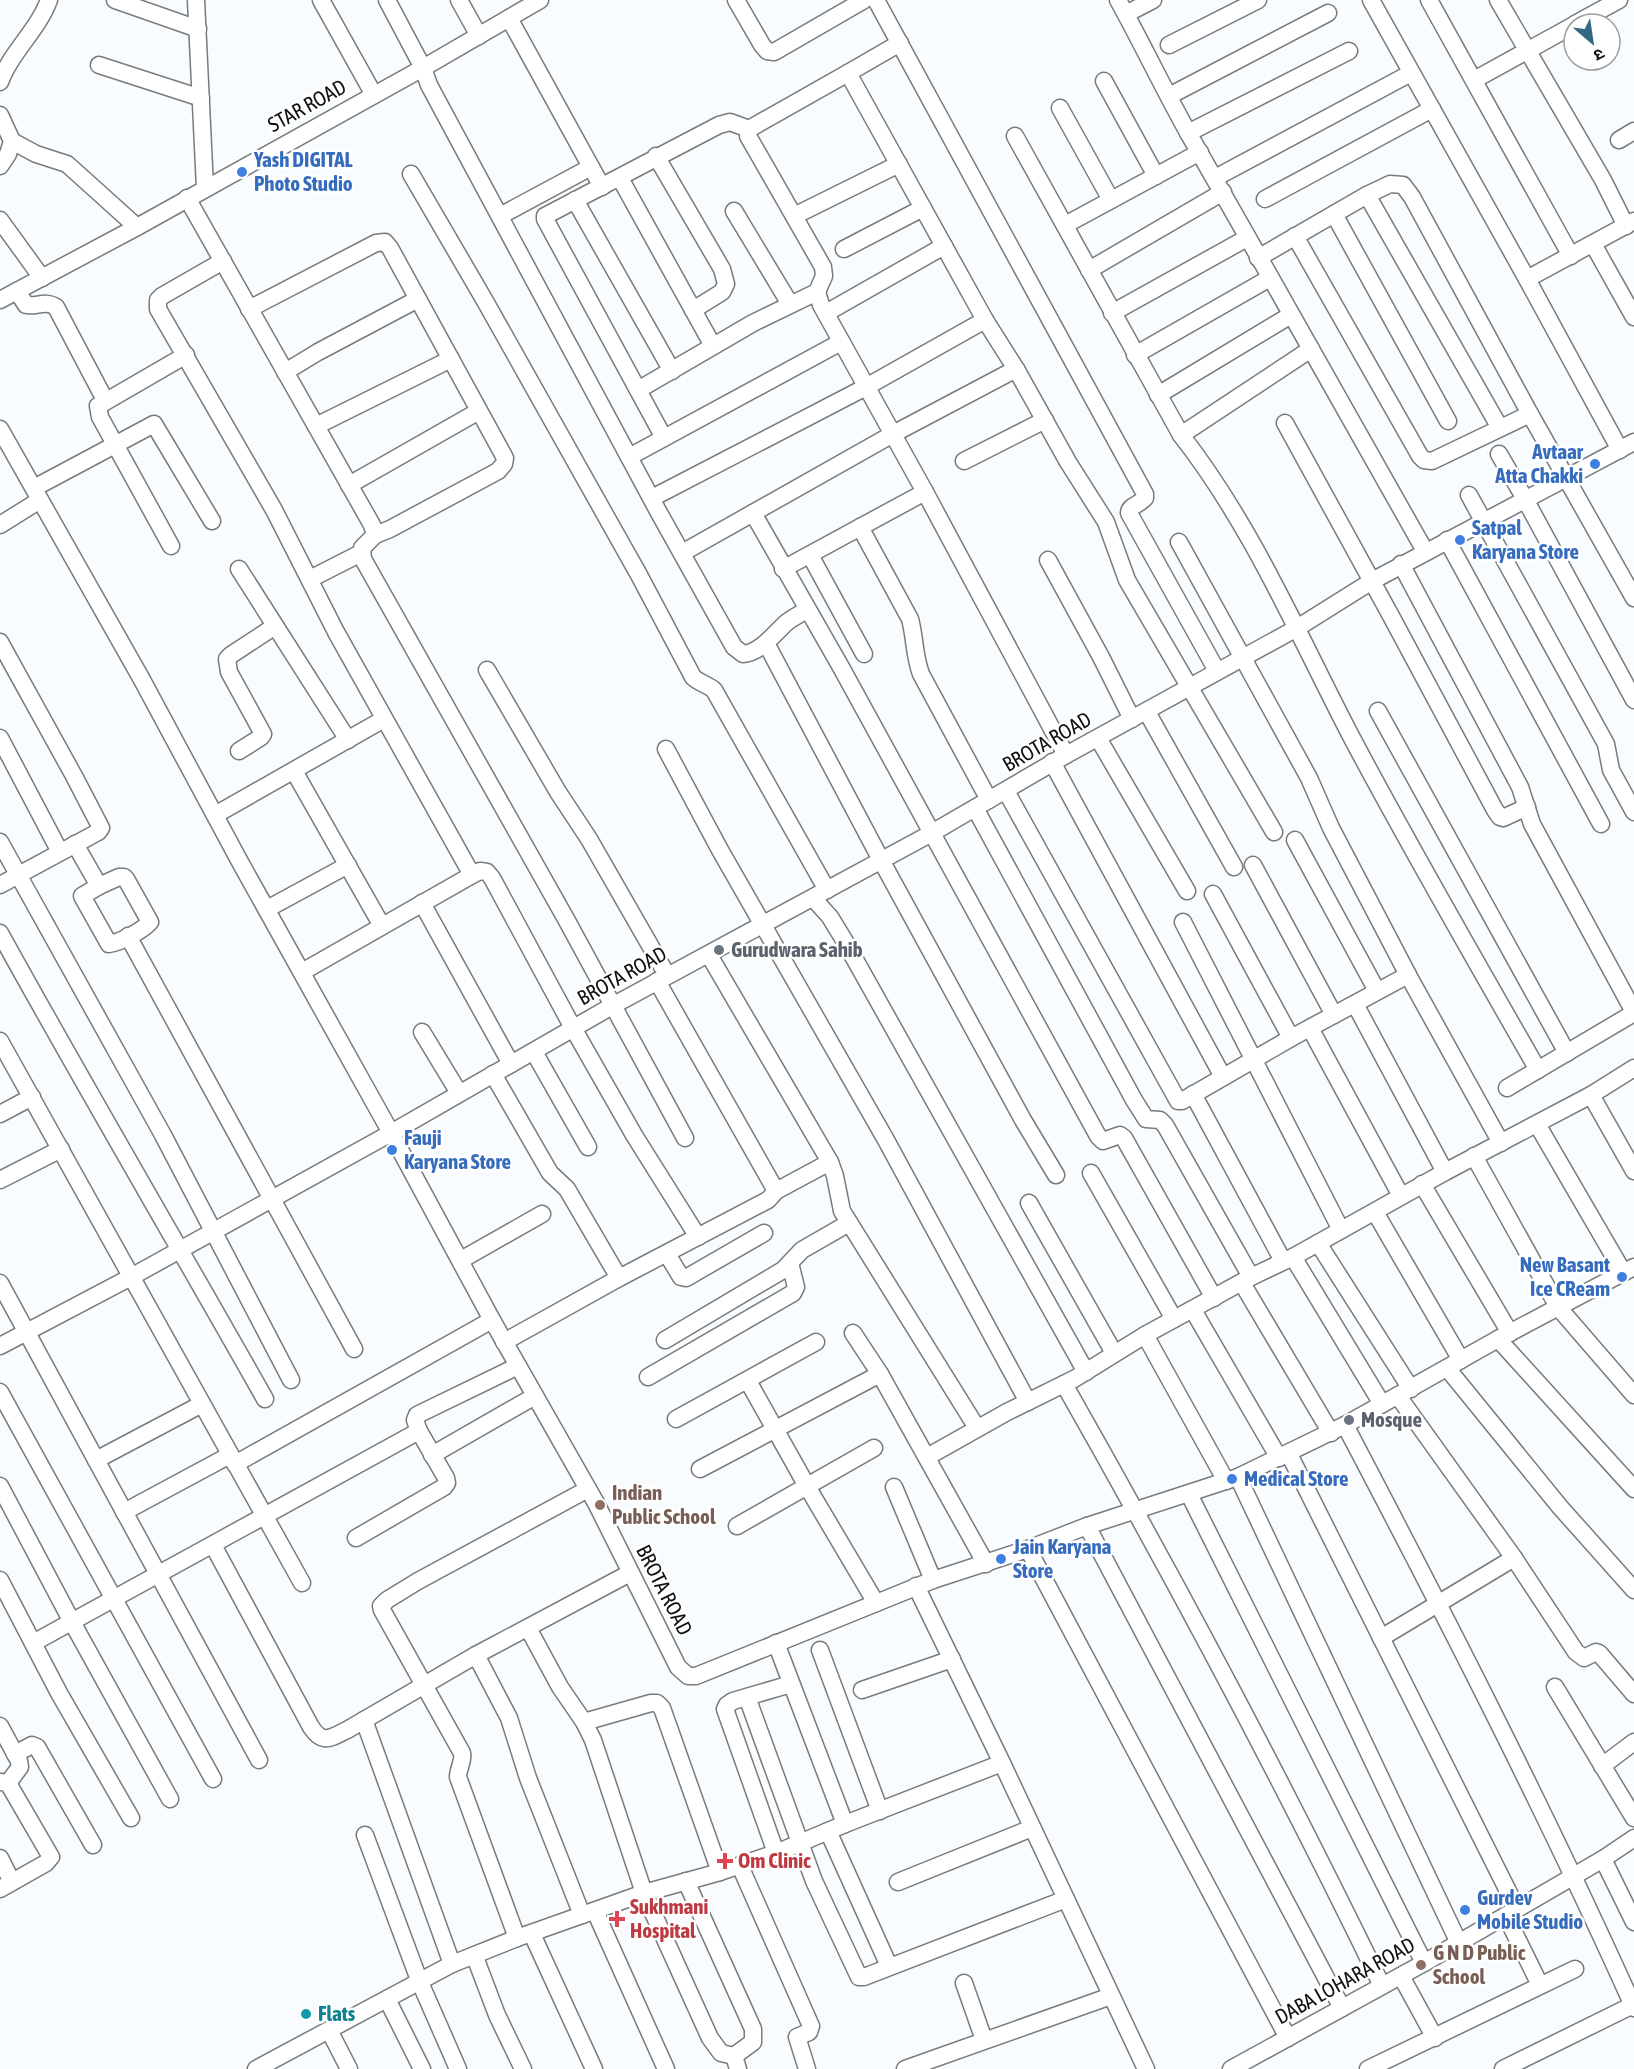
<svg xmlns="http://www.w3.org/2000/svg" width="1634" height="2069" viewBox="0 0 1634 2069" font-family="'Asap Condensed','Noto Sans Devanagari',sans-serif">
<rect width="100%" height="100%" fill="#f9fcfe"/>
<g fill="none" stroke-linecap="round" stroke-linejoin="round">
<g stroke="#787a7c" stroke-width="19">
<g id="minor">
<polyline points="115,0 198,29"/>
<polyline points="196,0 205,188"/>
<polyline points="321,0 374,95"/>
<path d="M387 0 423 68 429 85 658 511 734 647 743 654C760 653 774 634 786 623 792 618 800 614 807 610"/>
<polyline points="459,0 479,36"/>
<polyline points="736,0 762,45 767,51 774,52 864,0"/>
<path d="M876 0 1145 494V498C1140 504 1129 506 1129 513L1217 671"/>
<path d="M1118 0C1143 45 1165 92 1190 136 1269 274 1347 413 1425 551"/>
<polyline points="1371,0 1527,279 1620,450"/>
<polyline points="1429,0 1571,256"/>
<polyline points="1498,0 1603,180 1626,226"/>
<polyline points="1126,14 1153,0"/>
<polyline points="509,18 602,187"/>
<polyline points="1575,24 1619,0"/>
<polyline points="900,43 848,73 985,320 1016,369 1068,462 1106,522 1127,580 1274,832"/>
<polyline points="1169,45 1258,0"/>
<polyline points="99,65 201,98"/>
<polyline points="1474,80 1574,25"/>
<polyline points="1104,81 1156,176"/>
<path d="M0 82C11 52 38 30 49 0"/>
<polyline points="1169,96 1328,13"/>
<polyline points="1060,108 1111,200"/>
<polyline points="0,115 12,141 8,154 0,166"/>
<polyline points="1188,133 1349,51"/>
<path d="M1015 136 1181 435C1253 527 1299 637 1353 740 1412 851 1475 960 1538 1070"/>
<polyline points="1619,140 1634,131"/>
<polyline points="12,141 36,154 67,164 137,227"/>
<polyline points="656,156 722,269 726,284 722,292 693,310"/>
<path d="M411 174 485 301 639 575 693 677C699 683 707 684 714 690L827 890"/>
<polyline points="620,178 713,346"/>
<polyline points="1215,178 1411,73"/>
<polyline points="1367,195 1500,428"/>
<polyline points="187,198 372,525 375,535 362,548 363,559 566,919 685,1138"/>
<polyline points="1265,199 1432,109"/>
<polyline points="575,200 672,371"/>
<polyline points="734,211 790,304"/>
<polyline points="1334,214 1448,421"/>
<polyline points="500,216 591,167"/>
<polyline points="794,216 899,164"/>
<polyline points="0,220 42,278"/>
<polyline points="1065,225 1200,152"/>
<polyline points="1295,236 1420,456 1424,460 1432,461 1530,414"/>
<polyline points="1593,244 1634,317"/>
<polyline points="844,249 923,208"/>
<polyline points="1258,258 1367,195 1390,184 1403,185 1412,197 1530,414 1634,598"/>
<polyline points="223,261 162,296 158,300 158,309 274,510 336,632 472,875"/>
<polyline points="1089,270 1223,192"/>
<polyline points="1527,279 1634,221"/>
<path d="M17 291 26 305C37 307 45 300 56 307L105 400"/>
<polyline points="817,292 821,305 925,492 1066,755"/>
<polyline points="0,300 137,227 423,68 540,0"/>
<polyline points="249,309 376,243 385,242 390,248 505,458 504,464 498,471 390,529 375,535"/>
<polyline points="826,313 944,246"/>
<polyline points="1112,313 1247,238"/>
<polyline points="1135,355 1270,278"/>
<polyline points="285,372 318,352 418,299"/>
<polyline points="638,390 753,323 817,292 824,276 823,267 748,136 749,129 848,73"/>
<polyline points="1158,395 1291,315"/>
<polyline points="1285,423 1391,616 1495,810 1500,817 1503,818 1527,807"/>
<polyline points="316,426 451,359"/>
<polyline points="0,429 141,678 240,862 391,1133 131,1277 0,1346"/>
<polyline points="1181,435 1311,349"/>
<polyline points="664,438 545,219 545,216 719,125 730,122 749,129"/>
<polyline points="1634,442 1372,581 1297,628 1066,755 930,834 612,1006 391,1133 492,1320 596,1503 678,1667 688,1676 696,1676 933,1580 1028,1549 1087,1526 1238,1477 1345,1425 1498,1339 1634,1267"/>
<polyline points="1499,454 1525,499 1634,700"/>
<polyline points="629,457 841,342"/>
<polyline points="964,461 1045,420"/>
<polyline points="349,485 479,411"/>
<polyline points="34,488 154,424 212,521"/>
<polyline points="1469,495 1606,744 1611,770 1634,812"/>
<polyline points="652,498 866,387 985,320"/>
<polyline points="753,513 842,669 1098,1136 1103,1141 1120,1135 1124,1138 1214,1298"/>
<polyline points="0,525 40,500"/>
<path d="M860 527 910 619C915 637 914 656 921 674L989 800"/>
<polyline points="1447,540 1601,824"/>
<polyline points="1179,542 1309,778 1331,828 1408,975 1501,1143"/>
<polyline points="171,546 100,417 98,406 186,355"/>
<polyline points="682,553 893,434 1016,369"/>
<polyline points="810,555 864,654"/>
<polyline points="1048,560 1101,657 1132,719"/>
<polyline points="1401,564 1520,787 1532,824 1634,1012"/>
<polyline points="239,569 348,740"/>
<polyline points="783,569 925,492"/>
<polyline points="310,579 361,553"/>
<polyline points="0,642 74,776 101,828 98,832 0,885"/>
<polyline points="766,643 881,860 1023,1120 1056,1175"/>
<polyline points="487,670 558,792 589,839 667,975"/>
<polyline points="1378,711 1567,1053"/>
<polyline points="1147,712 1234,867"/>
<polyline points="0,738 60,852"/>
<polyline points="1098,738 1187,891"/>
<polyline points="666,749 720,850 886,1140 1028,1402"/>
<polyline points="239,751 261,737 263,734 229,672 227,659 231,655 275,626"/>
<polyline points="1052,762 1223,1077"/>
<polyline points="294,771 382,926"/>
<polyline points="1006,791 1178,1101 1182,1101 1291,1038 1408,975"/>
<polyline points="975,808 1134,1100 1146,1119 1160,1120 1165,1125 1251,1277"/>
<polyline points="215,815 384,719"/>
<polyline points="1295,840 1377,991"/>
<polyline points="0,842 163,1135 291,1380"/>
<polyline points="75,844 99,886"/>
<polyline points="1253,865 1334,1015"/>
<path d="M119 877H124L126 879 150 922C142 931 121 942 109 944L82 896 99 886Z"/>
<polyline points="1213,894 1291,1038"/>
<polyline points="813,898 830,917 844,940 1086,1372"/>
<polyline points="422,903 511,1064"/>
<polyline points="267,909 348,865"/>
<polyline points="1183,922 1341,1230"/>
<path d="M0 933C86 1089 177 1243 265 1399"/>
<polyline points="128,936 354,1349"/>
<polyline points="709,955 830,1162 835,1176 842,1211 977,1428"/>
<polyline points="302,972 472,875 480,871 487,872 492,878 573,1028 634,1135 698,1237"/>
<polyline points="1355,1004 1445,1172"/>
<polyline points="1310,1028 1401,1196"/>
<polyline points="422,1032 459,1093"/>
<polyline points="0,1041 302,1583"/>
<polyline points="534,1052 588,1147"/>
<polyline points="493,1074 550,1173 567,1189 619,1278"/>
<polyline points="1507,1088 1634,1013"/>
<polyline points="1193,1094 1283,1261"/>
<polyline points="1591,1095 1634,1171"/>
<polyline points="0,1114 32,1097"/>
<polyline points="1537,1124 1623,1272"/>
<polyline points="1474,1156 1558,1307 1634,1395"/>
<polyline points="1091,1173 1174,1319"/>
<polyline points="0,1180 61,1149"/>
<polyline points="1422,1184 1510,1333"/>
<polyline points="776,1191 830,1162"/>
<polyline points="1029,1203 1114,1353"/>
<polyline points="1375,1212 1461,1360"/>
<polyline points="1318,1243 1411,1389"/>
<polyline points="667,1254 681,1277 686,1278 764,1233"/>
<polyline points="1293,1257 1382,1404"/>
<polyline points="461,1260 542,1214"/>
<polyline points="0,1283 259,1760"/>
<polyline points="1242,1283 1331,1433"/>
<polyline points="1193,1310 1279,1458"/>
<polyline points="853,1333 880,1374 986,1564"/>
<polyline points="1145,1335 1226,1481"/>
<polyline points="1498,1339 1634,1489"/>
<polyline points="665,1340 783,1270 802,1250 849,1223"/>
<polyline points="504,1342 619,1278 768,1200 776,1191 657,981"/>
<polyline points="1447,1368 1560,1507 1634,1590"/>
<polyline points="648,1377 793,1293 796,1287 790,1263"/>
<polyline points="748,1381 808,1488 876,1603"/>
<path d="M1064 1384C1176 1581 1283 1782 1382 1986"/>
<polyline points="0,1392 213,1779"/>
<polyline points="1398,1396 1514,1558 1576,1652 1584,1658 1596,1652 1599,1653 1634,1694"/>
<polyline points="676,1419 816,1342"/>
<path d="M1345 1425C1446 1617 1545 1810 1634 2008"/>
<polyline points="1289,1454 1517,1909"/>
<polyline points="432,1455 535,1396"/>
<polyline points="927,1457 1007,1412 1074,1379 1145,1335 1251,1277 1293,1257 1445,1172 1591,1095 1634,1068"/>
<polyline points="96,1460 202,1404"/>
<polyline points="235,1464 492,1320"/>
<polyline points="700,1469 880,1374"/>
<polyline points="1238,1477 1458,1941"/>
<polyline points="0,1486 72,1622 170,1799"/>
<polyline points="894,1487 933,1580"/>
<polyline points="1189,1494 1424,1963"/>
<polyline points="124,1512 230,1455"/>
<polyline points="737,1526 874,1448"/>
<polyline points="1087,1526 1342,2008"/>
<polyline points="356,1538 444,1487 447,1483 446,1478 419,1431 415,1420 417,1415 518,1366"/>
<path d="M213 1545 311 1727C323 1745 330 1738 347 1730L476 1655 630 1573"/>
<polyline points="1028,1549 1288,2038"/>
<polyline points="0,1580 59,1693 131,1818"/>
<polyline points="916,1586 1002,1763 1146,2069"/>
<polyline points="528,1628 560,1687 584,1722 593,1740 644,1893 710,2038 721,2053 734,2056"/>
<polyline points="1381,1638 1514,1558"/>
<path d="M33 1643C162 1573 290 1501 419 1431"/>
<polyline points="776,1643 845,1824"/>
<polyline points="820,1650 880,1811"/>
<polyline points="476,1655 509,1718 528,1778 582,1915"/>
<polyline points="1555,1687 1634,1818"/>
<polyline points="862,1690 952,1659"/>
<polyline points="747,1697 814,1881 859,1977 864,1977 1066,1899"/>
<polyline points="364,1720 452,1964"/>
<polyline points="584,1722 651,1703 657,1703 662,1708 720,1872"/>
<polyline points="0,1726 19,1761 20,1767 8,1783"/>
<polyline points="15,1754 32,1745 37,1747 93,1845"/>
<polyline points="1602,1766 1634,1742"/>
<polyline points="0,1782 8,1783 51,1857 46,1863 0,1889"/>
<polyline points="828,1831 889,1966"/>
<polyline points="365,1835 419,1980 458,2069"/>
<polyline points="776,1853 725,1709 727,1705 733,1701 791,1684"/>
<polyline points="0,1858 12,1882"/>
<polyline points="1603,1859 1634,1922"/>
<polyline points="740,1866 811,2026 809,2032 797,2037 807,2069"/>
<polyline points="686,1881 753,2029 753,2042 734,2056 738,2069"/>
<polyline points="898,1882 1032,1828"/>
<polyline points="595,1911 666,2069"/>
<polyline points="1506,1916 1540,1985"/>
<polyline points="532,1934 594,2069"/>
<path d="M517 1938 458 1777C458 1768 464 1761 462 1753L382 1610 381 1606 387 1600 418 1581 588 1489"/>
<polyline points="475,1957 497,2015 523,2069"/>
<polyline points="1401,1976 1435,2038"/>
<polyline points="964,1983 984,2040"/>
<polyline points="387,1999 422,2069"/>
<polyline points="329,2030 349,2069"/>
<polyline points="256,2069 452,1964 517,1938 644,1893 720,1872 776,1853 845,1824 1002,1763"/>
<polyline points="905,2069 1111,1996"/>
<polyline points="1231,2069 1424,1963 1603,1859 1634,1838"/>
<polyline points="1368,2069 1575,1969"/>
<polyline points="1503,2069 1633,2005"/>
</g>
</g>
<use href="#minor" stroke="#fff" stroke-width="16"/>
</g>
<g fill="#3f7fe0" stroke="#fff" stroke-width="2">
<circle cx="242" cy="172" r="6"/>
<circle cx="1595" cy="464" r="6"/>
<circle cx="1460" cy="540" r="6"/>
<circle cx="392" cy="1150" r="6"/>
<circle cx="1622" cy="1277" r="6"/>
<circle cx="1232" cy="1479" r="6"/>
<circle cx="1001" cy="1559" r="6"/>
<circle cx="1465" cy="1910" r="6"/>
</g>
<g fill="#6b7280" stroke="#fff" stroke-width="2">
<circle cx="719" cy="950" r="6"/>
<circle cx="1349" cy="1420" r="6"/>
</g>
<g fill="#8d6e63" stroke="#fff" stroke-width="2">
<circle cx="600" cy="1505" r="6"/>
<circle cx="1421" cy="1965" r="6"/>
</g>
<g fill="#e0444e" stroke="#fff" stroke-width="2">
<path d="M722 1852h6v6h6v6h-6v6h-6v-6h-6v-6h6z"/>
<path d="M614 1910h6v6h6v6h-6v6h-6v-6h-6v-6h6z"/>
</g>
<circle fill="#0f9aa8" stroke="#fff" stroke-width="2" cx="306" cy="2014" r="6"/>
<g text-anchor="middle" stroke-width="5" stroke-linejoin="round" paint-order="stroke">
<g font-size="21" fill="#0f1011" stroke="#fff">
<text transform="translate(307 106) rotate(-29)" y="7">STAR ROAD</text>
<text transform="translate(1047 742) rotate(-30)" y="7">BROTA ROAD</text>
<text transform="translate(622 976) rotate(-29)" y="7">BROTA ROAD</text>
<text transform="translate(664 1590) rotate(63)" y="7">BROTA ROAD</text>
<text transform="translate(1345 1981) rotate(-29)" y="7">DABA LOHARA ROAD</text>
</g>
<g font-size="21" font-weight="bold" fill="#366cbe" stroke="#fff" text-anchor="start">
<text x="254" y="167">Yash DIGITAL<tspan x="254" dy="24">Photo Studio</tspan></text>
<text x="1583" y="459" text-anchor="end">Avtaar<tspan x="1583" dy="24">Atta Chakki</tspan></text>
<text x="1472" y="535">Satpal<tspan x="1472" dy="24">Karyana Store</tspan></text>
<text x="404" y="1145">Fauji<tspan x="404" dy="24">Karyana Store</tspan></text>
<text x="1610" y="1272" text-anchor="end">New Basant<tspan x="1610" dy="24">Ice CReam</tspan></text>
<text x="1244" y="1486">Medical Store</text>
<text x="1013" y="1554">Jain Karyana<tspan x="1013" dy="24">Store</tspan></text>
<text x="1477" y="1905">Gurdev<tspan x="1477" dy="24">Mobile Studio</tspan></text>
</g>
<g font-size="21" font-weight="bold" fill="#5b616d" stroke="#fff" text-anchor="start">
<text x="731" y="957">Gurudwara Sahib</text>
<text x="1361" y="1427">Mosque</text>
</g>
<g font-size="21" font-weight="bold" fill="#785e54" stroke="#fff" text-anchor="start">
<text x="612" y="1500">Indian<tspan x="612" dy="24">Public School</tspan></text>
<text x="1433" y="1960">G N D Public<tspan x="1433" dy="24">School</tspan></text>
</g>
<g font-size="21" font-weight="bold" fill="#be3a42" stroke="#fff" text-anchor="start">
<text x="738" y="1868">Om Clinic</text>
<text x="630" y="1914">Sukhmani<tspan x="630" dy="24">Hospital</tspan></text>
</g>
<g font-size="21" font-weight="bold" fill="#0d838f" stroke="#fff" text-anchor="start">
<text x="318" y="2021">Flats</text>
</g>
</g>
<g transform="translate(1592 42) rotate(151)"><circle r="28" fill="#ffffff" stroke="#9f9fa0" stroke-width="1.5"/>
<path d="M0-4.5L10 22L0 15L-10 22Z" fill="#316883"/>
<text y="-9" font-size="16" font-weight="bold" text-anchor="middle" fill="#0f1011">उ</text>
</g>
</svg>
